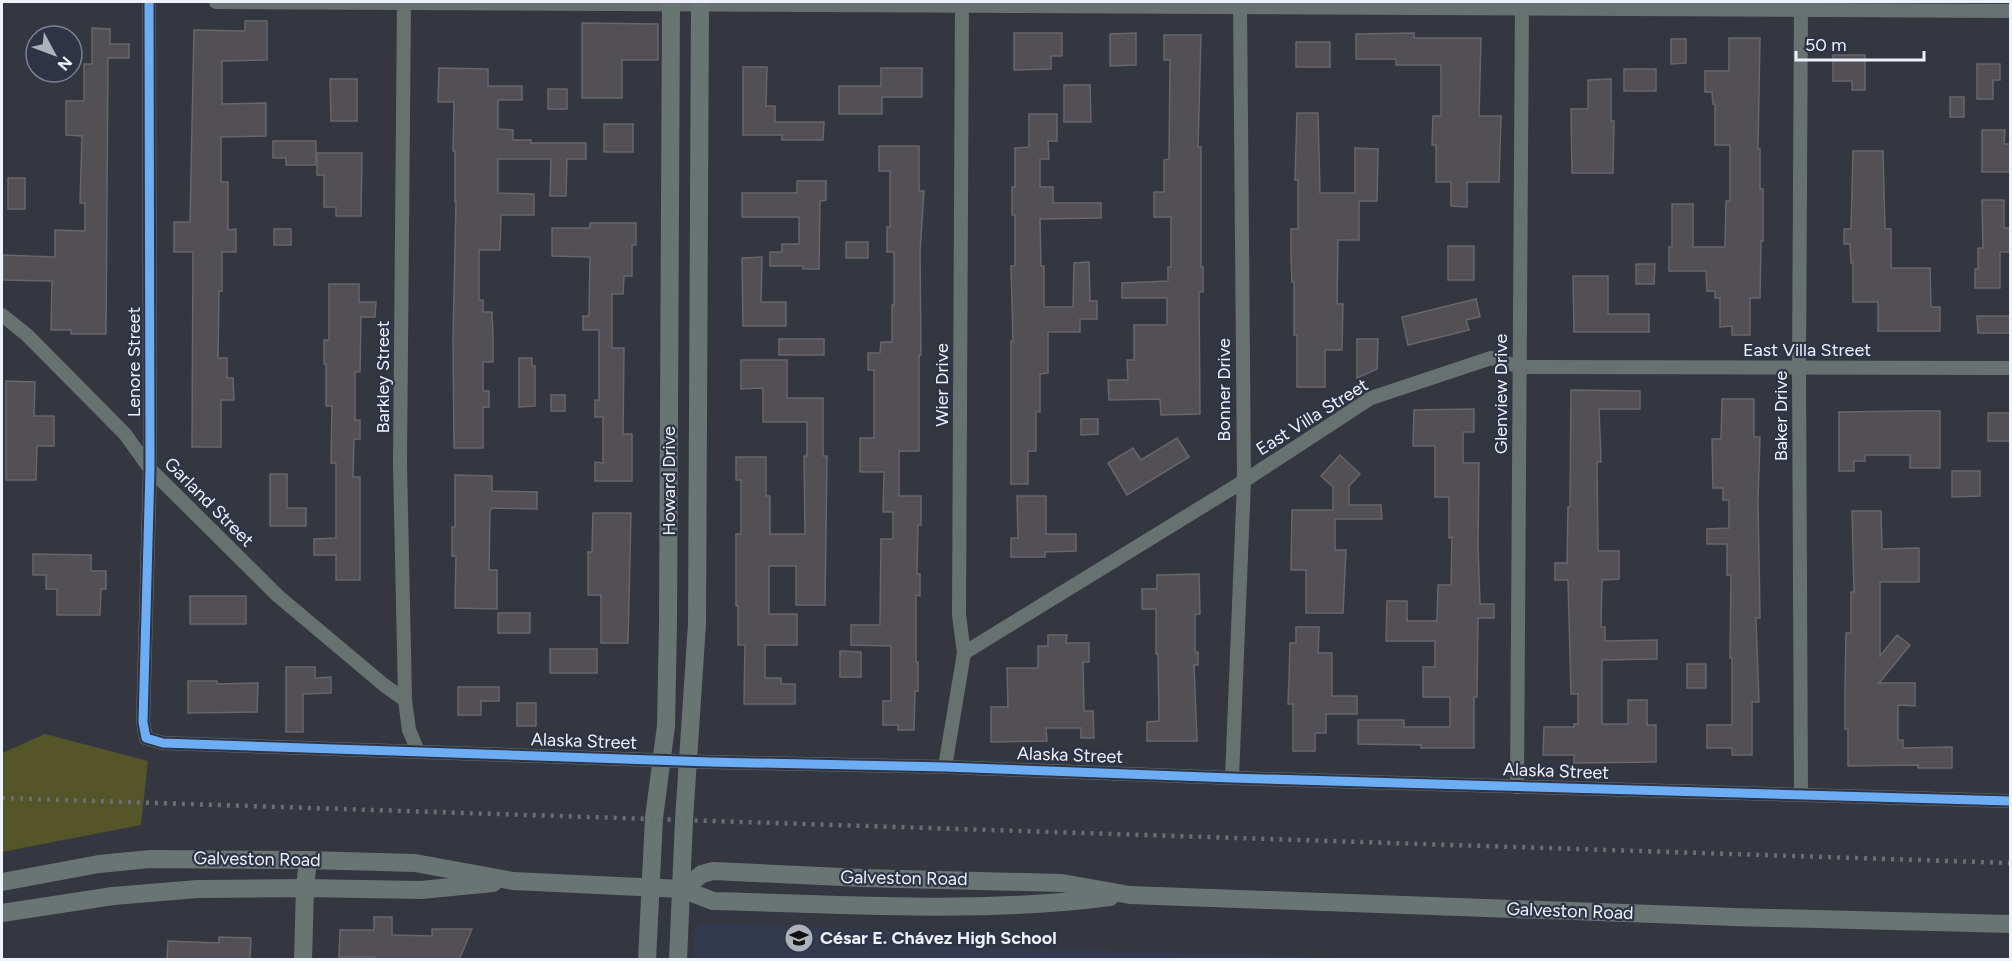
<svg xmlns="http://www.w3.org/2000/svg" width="2012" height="961" viewBox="0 0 2012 961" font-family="Figtree,sans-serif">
<rect width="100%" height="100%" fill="#343740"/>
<polygon fill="#333a4f" points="702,923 892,931 918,945 1396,959 693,959 694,930"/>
<polygon fill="#545528" points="45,734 148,761 141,825 2,852 2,753"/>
<g fill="#524f55" stroke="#68656b" stroke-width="1.5">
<polygon points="245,21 267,21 267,60 222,61 222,104 266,103 266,136 221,137 221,182 228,182 228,230 236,229 236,252 222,252 222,291 219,291 218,358 227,358 227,378 233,378 234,400 221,400 221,447 192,447 193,252 174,252 174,222 190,222 194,30 245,31"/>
<polygon points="582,23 658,24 658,60 622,60 622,98 582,98"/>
<polygon points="92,28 110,29 110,44 129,44 129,58 108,58 106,334 71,334 71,330 51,330 52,281 3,280 3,255 55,257 55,230 85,231 85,203 80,203 82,136 66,135 66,101 84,101 84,64 92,64"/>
<polygon points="1014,33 1062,33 1062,56 1051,56 1051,69 1014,70"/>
<polygon points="1136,33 1136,65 1110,66 1110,34"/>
<polygon points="1414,33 1414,38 1481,38 1479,116 1501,116 1499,182 1467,182 1467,207 1451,206 1451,182 1436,182 1436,145 1432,145 1433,116 1441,116 1441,65 1396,65 1396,59 1356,59 1356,34"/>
<polygon points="1164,35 1201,35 1198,147 1201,147 1201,267 1203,267 1203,292 1199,292 1200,414 1161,415 1160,399 1109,400 1108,380 1128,380 1127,360 1134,360 1134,325 1167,325 1167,298 1122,298 1122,283 1168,281 1168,267 1171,267 1171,217 1154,217 1154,192 1164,192 1164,160 1169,159 1170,60 1164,60"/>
<polygon points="1729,38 1760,38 1758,149 1760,149 1760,189 1763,189 1763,241 1761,241 1760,298 1750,298 1750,335 1732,335 1732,326 1720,327 1720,298 1715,298 1715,291 1707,291 1706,271 1669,271 1669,247 1672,247 1672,204 1693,204 1693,247 1725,247 1726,201 1730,201 1730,145 1715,145 1715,104 1713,104 1712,92 1705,92 1705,71 1729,71"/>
<polygon points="1671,39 1686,39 1686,63 1671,64"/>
<rect x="1296" y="42" width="34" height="25"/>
<polygon points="1833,55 1865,55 1865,90 1852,90 1852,81 1833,81"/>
<polygon points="1977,64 2000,64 2000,80 1993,80 1993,99 1977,99"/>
<polygon points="743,67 767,67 766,106 775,106 775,122 824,122 823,140 782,140 782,135 743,135"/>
<polygon points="439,68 488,69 488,86 522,86 522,100 498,100 498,129 513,130 513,140 531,140 531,143 586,143 586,159 567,159 566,196 550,196 551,159 498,159 498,193 534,194 534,215 501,215 500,250 479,250 479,300 483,300 483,312 492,312 493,338 493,362 483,362 483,391 489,391 489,407 483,407 483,448 454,448 453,338 456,202 455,202 455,151 453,151 454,102 438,102"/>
<polygon points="881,68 922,68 922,97 882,97 882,114 839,114 839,86 881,86"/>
<rect x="1624" y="69" width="32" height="22"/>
<polygon points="330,79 357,79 357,121 331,121"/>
<polygon points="1611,79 1611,121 1614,121 1613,173 1572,173 1571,109 1588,109 1588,80"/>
<polygon points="1064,85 1090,85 1091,122 1064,122"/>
<rect x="548" y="89" width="19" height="20"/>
<rect x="1950" y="97" width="14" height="20"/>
<polygon points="1297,113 1318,113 1320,193 1355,193 1355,148 1378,149 1377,201 1359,201 1359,240 1338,240 1337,304 1343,304 1342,350 1325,350 1325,387 1297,387 1297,335 1294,335 1294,282 1292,282 1291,258 1291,229 1298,229 1298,180 1295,180"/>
<polygon points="1029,114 1057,114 1057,141 1048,141 1049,159 1040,159 1040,187 1053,187 1053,203 1101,203 1101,218 1040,219 1041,266 1044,266 1044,307 1073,307 1074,263 1089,262 1090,301 1097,301 1097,319 1080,319 1080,332 1048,332 1048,373 1040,374 1040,412 1036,412 1036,451 1028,451 1028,484 1011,484 1011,341 1013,341 1011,266 1015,266 1015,215 1012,215 1012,187 1015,187 1015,148 1029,147"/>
<rect x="604" y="124" width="29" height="28"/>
<polygon points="1982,130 2005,130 2004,144 2010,144 2010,172 1982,172"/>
<polygon points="273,141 316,141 316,165 286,165 286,158 273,158"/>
<polygon points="879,146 919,146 919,191 924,191 920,252 921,355 919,355 919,451 899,451 899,496 921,496 921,525 918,525 917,574 920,574 920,596 916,595 916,662 918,662 918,691 915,691 914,730 898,730 898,725 883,725 883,701 891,701 891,646 851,645 851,625 880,625 881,539 893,539 893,512 883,512 884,472 860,472 860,438 874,438 874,370 868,370 868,353 880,353 881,342 892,342 892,305 894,305 894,252 887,252 887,227 890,227 890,171 879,171"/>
<polygon points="1853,151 1883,151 1885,229 1891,229 1891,268 1930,268 1931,307 1940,307 1940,331 1878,331 1878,302 1853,302 1853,262 1851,263 1850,244 1844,244 1844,229 1851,229"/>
<polygon points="317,153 362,153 361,216 336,216 336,207 324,207 324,175 317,175"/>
<rect x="8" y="178" width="17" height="31"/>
<polygon points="797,181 826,181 826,200 820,201 819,269 803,269 803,266 770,266 770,252 782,252 782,244 799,244 799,217 742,217 742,193 797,193"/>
<polygon points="1982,200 2004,200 2004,228 2010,228 2010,252 2000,252 2000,288 1975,288 1975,269 1978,269 1978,248 1983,248"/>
<polygon points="590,223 636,223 636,245 632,245 632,276 624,276 623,294 612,294 612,348 624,348 623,434 632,434 632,481 595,481 595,462 603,463 603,417 595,417 595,400 599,400 599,330 583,330 583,316 589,316 590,257 552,256 552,228 590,228"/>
<rect x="274" y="229" width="17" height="16"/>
<rect x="846" y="242" width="22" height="16"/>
<rect x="1448" y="246" width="26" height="34"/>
<polygon points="762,257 761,302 786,302 786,326 743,326 742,258"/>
<polygon points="1636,264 1655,264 1654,284 1636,284"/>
<polygon points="1573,276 1608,276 1608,314 1649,314 1649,332 1574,332"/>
<polygon points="329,284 359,284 359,302 376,302 375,317 361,317 360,372 355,372 355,420 360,420 360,439 354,439 353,477 360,477 360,580 336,580 336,555 314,555 314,539 336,538 336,463 331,463 332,406 326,406 326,364 324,364 324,340 329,340"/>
<polygon points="1476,299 1480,317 1466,320 1469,330 1408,345 1402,317"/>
<polygon points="1977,316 2010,316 2010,333 1978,333"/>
<rect x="779" y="339" width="45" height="16"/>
<polygon points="1357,339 1378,339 1377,369 1357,378"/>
<polygon points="519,358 532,358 532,366 535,366 535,406 519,407"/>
<polygon points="741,360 787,360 787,398 823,398 823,456 827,456 825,605 796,605 796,566 769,566 769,614 797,614 797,645 765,645 765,678 781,678 781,684 795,684 795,704 744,704 745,645 738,645 738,606 736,606 736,534 741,534 741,480 736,480 736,457 766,457 766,496 770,496 770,534 805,534 804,456 807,456 807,422 763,422 763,388 741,389"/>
<polygon points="6,381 35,382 34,416 54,416 54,446 37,446 36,480 6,480"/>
<polygon points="1571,390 1640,391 1640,409 1599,409 1601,462 1597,462 1598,551 1619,551 1619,579 1602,580 1601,627 1605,627 1605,641 1657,640 1657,659 1602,660 1602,724 1628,724 1628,700 1647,700 1647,725 1656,725 1656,762 1574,763 1574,755 1543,755 1544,727 1574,727 1574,724 1578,724 1578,694 1571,694 1568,580 1555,580 1555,563 1567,563 1568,507 1570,507"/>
<rect x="551" y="395" width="14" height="16"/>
<polygon points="1722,399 1754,399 1754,437 1760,437 1758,500 1760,618 1756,618 1759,702 1752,702 1752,755 1732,755 1732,748 1707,748 1707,725 1732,725 1732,658 1730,658 1731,575 1727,575 1727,544 1707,544 1707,529 1729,528 1729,500 1723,500 1723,488 1713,488 1712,439 1721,439"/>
<polygon points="1474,409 1474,432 1463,432 1463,463 1479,463 1478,546 1480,604 1494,604 1494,618 1478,618 1477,697 1474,697 1474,748 1421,748 1421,745 1358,744 1358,720 1404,720 1404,727 1450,727 1450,697 1423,697 1423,667 1435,667 1435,641 1386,641 1387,601 1407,601 1407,621 1437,621 1438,585 1451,585 1452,537 1449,538 1449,497 1435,497 1435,446 1413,446 1414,410"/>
<polygon points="1910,411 1940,411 1940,468 1910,468 1910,455 1865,455 1865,461 1854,461 1854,471 1839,471 1839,412"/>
<rect x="1988" y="413" width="22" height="28"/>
<polygon points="1081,419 1098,419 1098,434 1081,435"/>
<polygon points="1177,438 1189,457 1127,495 1108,463 1133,448 1141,460"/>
<polygon points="1340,455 1360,474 1349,486 1349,505 1381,505 1382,519 1335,519 1335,550 1346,550 1343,613 1306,613 1306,570 1291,570 1292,510 1333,510 1333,487 1321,476"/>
<polygon points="1952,471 1980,471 1980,496 1952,497"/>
<polygon points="270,474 287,474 287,508 306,508 306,526 270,526"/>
<polygon points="455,475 492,476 492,491 537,492 537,509 492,508 490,511 489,570 497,570 497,609 455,608 456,556 452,556 452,527 455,527"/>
<polygon points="1017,496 1046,496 1046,534 1076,534 1076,551 1045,552 1045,557 1011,557 1011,538 1018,538"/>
<polygon points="1852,511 1881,511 1882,549 1919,548 1919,582 1880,582 1880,656 1897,635 1910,645 1879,683 1915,683 1915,706 1898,705 1898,740 1903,740 1903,748 1952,747 1952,768 1918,768 1918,765 1848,766 1848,729 1845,729 1845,691 1846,633 1851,633 1851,592 1854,592"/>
<polygon points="593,513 631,513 628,643 601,643 601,595 588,595 588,552 592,552"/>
<polygon points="33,554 91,555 91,571 106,571 106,589 101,589 100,615 57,615 57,589 46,589 46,575 33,575"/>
<polygon points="1199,574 1200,614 1195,614 1195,652 1198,652 1198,665 1194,665 1197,741 1147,741 1147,722 1159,721 1158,654 1156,654 1156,609 1142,609 1142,589 1157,589 1157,575"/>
<rect x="190" y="596" width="56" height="28"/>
<rect x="498" y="613" width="32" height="20"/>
<polygon points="1296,627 1319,627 1318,653 1332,653 1332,696 1357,696 1357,714 1326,714 1326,733 1315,733 1315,751 1293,751 1293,704 1288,704 1289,679 1290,643 1296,643"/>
<polygon points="1048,635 1067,635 1066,643 1089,643 1089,662 1083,662 1084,711 1093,711 1094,738 1081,738 1081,728 1046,728 1047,741 991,742 991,707 1008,707 1007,668 1038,668 1038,646 1048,646"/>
<rect x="550" y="649" width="47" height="24"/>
<polygon points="840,651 861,652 861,677 840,677"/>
<rect x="1687" y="664" width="19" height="24"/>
<polygon points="286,667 315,667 315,678 331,677 331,693 303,694 303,732 286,732"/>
<polygon points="188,681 217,681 217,684 258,683 257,712 188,713"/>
<polygon points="458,687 499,687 499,701 481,701 481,715 458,715"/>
<rect x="517" y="703" width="19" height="23"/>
<polygon points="374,917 392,917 392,935 432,936 432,929 472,929 459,960 375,960 375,957 339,957 340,930 374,930"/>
<polygon points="219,937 251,938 250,960 167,960 168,941 219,943"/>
</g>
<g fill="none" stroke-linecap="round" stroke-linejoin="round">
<g stroke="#677270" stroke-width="14">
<polyline points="149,2 150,469 143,722 146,738 163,743 710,762 945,767 1232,778 2010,801"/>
<polyline points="216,2 2010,11"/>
<polyline points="404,2 400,464 404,650 405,700 409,730 418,751"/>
<polyline points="2,315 27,335 125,434 150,469 278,596 384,685 405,700"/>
<polyline points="964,653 1244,481 1371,398 1491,358 1520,367 2010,368"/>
<polyline points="945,767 964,653 959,615 962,2"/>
<polyline points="1232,778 1244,481 1240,2"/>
<polyline points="1517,787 1522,2"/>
<polyline points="1801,795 1799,368 1801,2"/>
</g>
<g stroke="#687573" stroke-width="18">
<path d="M2 882 99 864 150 859 308 860 415 863 513 881 682 889 713 901C845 904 979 914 1110 897"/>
<polyline points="682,889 702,874 713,871 863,878 1062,883 1130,895 1735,917 2010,924"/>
<polyline points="2,913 113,896 198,889 305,888 421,890 493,883"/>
<polyline points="303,960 305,888 308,860"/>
<polyline points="647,960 654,818 666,726 668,623 671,2"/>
<polyline points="678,960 684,820 697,624 700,2"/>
</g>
<polyline stroke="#686e72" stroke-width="4.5" stroke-dasharray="3 6" stroke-linecap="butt" points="2,798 2010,863"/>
<g stroke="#2e3446" stroke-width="13">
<polyline id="cycleway" points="149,2 150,469 143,722 146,738 163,743 710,762 945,767 1232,778 2010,801"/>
</g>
<use href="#cycleway" stroke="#6dadf4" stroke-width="9"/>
</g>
<defs>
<g id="school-disc" transform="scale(1.5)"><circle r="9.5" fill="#adb1bb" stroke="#2e3446"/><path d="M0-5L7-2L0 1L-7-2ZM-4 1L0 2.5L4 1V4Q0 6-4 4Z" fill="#111"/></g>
</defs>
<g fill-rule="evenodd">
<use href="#school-disc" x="799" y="938"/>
</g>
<g text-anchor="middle" stroke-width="4.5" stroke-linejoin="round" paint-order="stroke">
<g font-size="18" fill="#eef2fd" stroke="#2e3446">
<text x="1807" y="356">East Villa Street</text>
<text transform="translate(134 362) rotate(-90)" y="6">Lenore Street</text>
<text transform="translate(383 377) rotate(-90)" y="6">Barkley Street</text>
<text transform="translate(942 385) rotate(-90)" y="6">Wier Drive</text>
<text transform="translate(1224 390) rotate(-90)" y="6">Bonner Drive</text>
<text transform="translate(1501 394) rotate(-90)" y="6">Glenview Drive</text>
<text transform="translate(1781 416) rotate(-90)" y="6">Baker Drive</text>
<text transform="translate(1312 417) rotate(-32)" y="6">East Villa Street</text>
<text transform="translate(669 481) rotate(-90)" y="6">Howard Drive</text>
<text transform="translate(209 502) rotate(45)" y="6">Garland Street</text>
<text transform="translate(584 741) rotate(2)" y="6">Alaska Street</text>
<text transform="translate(1070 755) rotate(2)" y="6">Alaska Street</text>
<text transform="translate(1556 771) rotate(2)" y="6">Alaska Street</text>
<text transform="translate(257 859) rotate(1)" y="6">Galveston Road</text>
<text transform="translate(904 878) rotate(1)" y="6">Galveston Road</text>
<text transform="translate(1570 911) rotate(2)" y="6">Galveston Road</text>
</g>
<g font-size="18" font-weight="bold" fill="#eef2fd" stroke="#2e3446" text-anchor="start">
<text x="820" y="944">César E. Chávez High School</text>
</g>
</g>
<rect width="2012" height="961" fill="none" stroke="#eef2fd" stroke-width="6"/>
<g transform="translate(54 54) rotate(131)"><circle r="28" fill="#2e3446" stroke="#7b808f" stroke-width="1.5"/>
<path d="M0-4.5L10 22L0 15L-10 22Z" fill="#adb1bb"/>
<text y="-9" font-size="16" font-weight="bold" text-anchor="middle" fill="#eef2fd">N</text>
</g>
<path d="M1796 51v9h128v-9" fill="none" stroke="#eef2fd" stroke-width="3"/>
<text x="1805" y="51" font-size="18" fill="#eef2fd" stroke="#2e3446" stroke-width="4.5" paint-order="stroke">50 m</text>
</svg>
